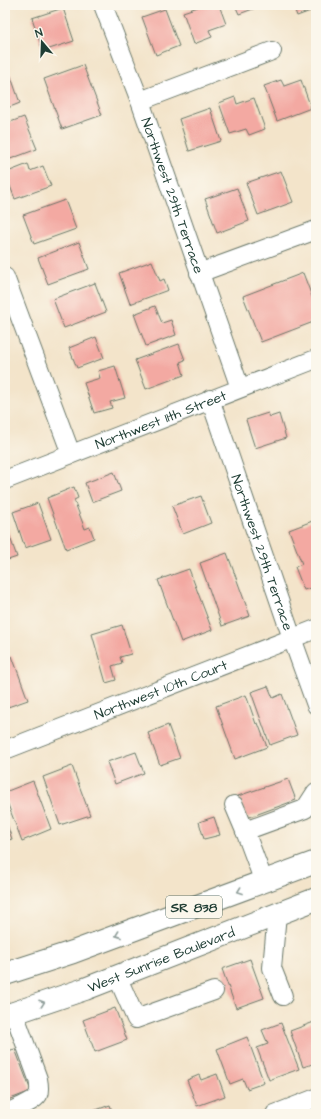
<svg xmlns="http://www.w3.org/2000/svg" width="321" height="1119" viewBox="0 0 321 1119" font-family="'Architects Daughter',sans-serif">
<rect width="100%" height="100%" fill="#fbf7ec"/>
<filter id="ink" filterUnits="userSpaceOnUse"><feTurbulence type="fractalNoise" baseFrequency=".025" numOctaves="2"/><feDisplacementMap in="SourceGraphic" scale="8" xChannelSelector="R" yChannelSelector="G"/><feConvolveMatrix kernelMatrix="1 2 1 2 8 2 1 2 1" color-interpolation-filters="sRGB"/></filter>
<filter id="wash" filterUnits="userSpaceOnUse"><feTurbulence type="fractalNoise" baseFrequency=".012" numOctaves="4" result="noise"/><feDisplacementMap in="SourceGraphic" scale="16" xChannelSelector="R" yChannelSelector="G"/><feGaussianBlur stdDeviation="0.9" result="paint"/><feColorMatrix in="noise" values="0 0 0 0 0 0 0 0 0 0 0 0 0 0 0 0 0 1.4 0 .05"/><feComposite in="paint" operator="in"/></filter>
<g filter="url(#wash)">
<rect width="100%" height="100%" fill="#f3e4ca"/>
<g id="blocks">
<g fill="#f3a9a2">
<polygon points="197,5 219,5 226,24 209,30 212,37 194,44 183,12 198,7"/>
<polygon points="235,5 264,5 239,14"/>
<polygon points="293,5 315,5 316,9 297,16"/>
<polygon points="63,8 74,41 43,51 32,18"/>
<polygon points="165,9 179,46 156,55 142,17"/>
<polygon points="83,65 102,115 62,129 44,79"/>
<polygon points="10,74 20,103 5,109 5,76"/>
<polygon points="281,80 284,86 301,80 311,108 277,121 264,86"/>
<polygon points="235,97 237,104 254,98 265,129 249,135 246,129 230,134 219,103"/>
<polygon points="210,108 221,141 189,151 179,119"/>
<polygon points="24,117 37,149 5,161 5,124"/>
<polygon points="28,164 30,171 43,166 51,186 15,199 5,173"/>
<polygon points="281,171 293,202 258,215 246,183"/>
<polygon points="237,188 249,221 217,233 205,199"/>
<polygon points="65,200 76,229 34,244 23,215"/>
<polygon points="79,242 89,269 48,284 38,258"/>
<polygon points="152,261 160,281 164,279 168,290 130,304 119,273"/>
<polygon points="303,273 316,307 316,321 261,342 243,296"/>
<polygon points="95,283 106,312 64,328 53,299"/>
<polygon points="155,306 162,323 171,320 176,335 146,346 134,314"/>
<polygon points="96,337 104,358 77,368 69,348"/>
<polygon points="179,344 185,360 180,362 184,375 146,389 135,360"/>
<polygon points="115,366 125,398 110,402 112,408 94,413 84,383 100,378 98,371"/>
<polygon points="268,413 270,417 279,414 286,438 255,448 246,420"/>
<polygon points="114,472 121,491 92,502 85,483"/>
<polygon points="74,487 78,498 74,500 85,529 90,527 94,538 66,549 47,498"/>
<polygon points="201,496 211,523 183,534 172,506"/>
<polygon points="38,503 51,539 25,548 13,512"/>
<polygon points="315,520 316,586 304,590 295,567 302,564 289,530"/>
<polygon points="5,523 17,557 5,561"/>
<polygon points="227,553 250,616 222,626 200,563"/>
<polygon points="189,569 212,630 181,642 158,580"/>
<polygon points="122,625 131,654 120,657 122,663 112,666 116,680 106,683 92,634"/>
<polygon points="12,656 28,700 5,708 5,659"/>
<polygon points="268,686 273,698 282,694 297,735 270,745 251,692"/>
<polygon points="246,695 256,724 258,723 267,747 235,759 216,706"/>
<polygon points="168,725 180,758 160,765 148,733"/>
<polygon points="136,752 144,773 115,784 107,762"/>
<polygon points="72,766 90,815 60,825 43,777"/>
<polygon points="288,779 296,800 247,818 238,796"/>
<polygon points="33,781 51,829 22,841 5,797 5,792"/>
<polygon points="214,817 220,835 204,839 199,822"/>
<polygon points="5,819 12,839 5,841"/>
<polygon points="250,959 264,998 236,1008 222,969"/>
<polygon points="115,1008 127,1040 95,1052 83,1020"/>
<polygon points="314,1022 316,1027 316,1063 303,1067 290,1031"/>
<polygon points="281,1023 299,1069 269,1080 257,1048 268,1044 262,1030"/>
<polygon points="247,1037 264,1083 247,1089 243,1079 230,1084 217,1049"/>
<polygon points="5,1046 7,1051 15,1049 31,1091 5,1101"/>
<polygon points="217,1074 225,1096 197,1106 187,1080 199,1075 201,1080"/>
<polygon points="110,1105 113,1114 85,1114"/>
</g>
</g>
</g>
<g filter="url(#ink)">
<use href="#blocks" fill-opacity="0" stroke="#697768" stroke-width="1"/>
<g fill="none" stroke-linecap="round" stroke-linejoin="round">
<g stroke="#697768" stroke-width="20">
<g id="minor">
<path id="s1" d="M103 5 140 101 240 388"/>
<polyline points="140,101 272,51"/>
<polyline points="199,273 316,230"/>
<polyline points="5,277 71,454"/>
<path id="s2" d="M210 399 292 638 316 705"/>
<path id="s3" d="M5 480 316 359"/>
<path id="s4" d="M5 750 316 629"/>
<polyline points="234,805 245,831"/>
<polyline points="264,882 245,831 305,809 316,792"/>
<polyline points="277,914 272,968 283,996"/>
<polyline points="117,976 136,1019 214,991"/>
<path d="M5 1114C12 1110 34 1102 38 1095 40 1090 39 1084 38 1079L14 1013"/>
<polyline points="275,1114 316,1098"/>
</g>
</g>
<g stroke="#697768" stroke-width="24">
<g id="major">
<polyline points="5,974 73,952 316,862"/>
<path id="s5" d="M5 1016 85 989 316 899"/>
</g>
</g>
<use href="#minor" stroke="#fff" stroke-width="18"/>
<use href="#major" stroke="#fff" stroke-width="22"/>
</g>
<defs><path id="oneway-chevron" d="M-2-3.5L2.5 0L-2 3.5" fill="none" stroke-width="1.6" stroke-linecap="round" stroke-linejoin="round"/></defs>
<g stroke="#8f9e9a">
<use href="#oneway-chevron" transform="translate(240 891) rotate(160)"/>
<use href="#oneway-chevron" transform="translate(118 935) rotate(160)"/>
<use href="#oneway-chevron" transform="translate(42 1003) rotate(-19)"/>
</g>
</g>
<g text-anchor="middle" stroke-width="3" stroke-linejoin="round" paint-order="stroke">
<rect fill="#fbf7ec" stroke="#61756b" stroke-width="1" x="166" y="896" width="56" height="22" rx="3"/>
<g font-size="13" font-weight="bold" fill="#1f3d34">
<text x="194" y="912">SR 838</text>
</g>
<g font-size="14" fill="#1f3d34" stroke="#fbf7ec">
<text dy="5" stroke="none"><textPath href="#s1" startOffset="203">Northwest 29th Terrace</textPath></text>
<text dy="5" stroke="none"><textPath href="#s3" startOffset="167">Northwest 11th Street</textPath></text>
<text dy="5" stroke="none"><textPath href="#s2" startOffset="162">Northwest 29th Terrace</textPath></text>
<text dy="5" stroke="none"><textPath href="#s4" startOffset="167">Northwest 10th Court</textPath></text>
<text dy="5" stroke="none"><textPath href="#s5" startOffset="166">West Sunrise Boulevard</textPath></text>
</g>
</g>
<rect width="321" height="1119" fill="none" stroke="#fbf7ec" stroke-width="20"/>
<g transform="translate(42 42) rotate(341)" stroke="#fbf7ec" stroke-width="3" paint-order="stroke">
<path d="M0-3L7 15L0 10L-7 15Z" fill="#1f3d34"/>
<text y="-6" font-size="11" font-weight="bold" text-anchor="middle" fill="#1f3d34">N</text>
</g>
</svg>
